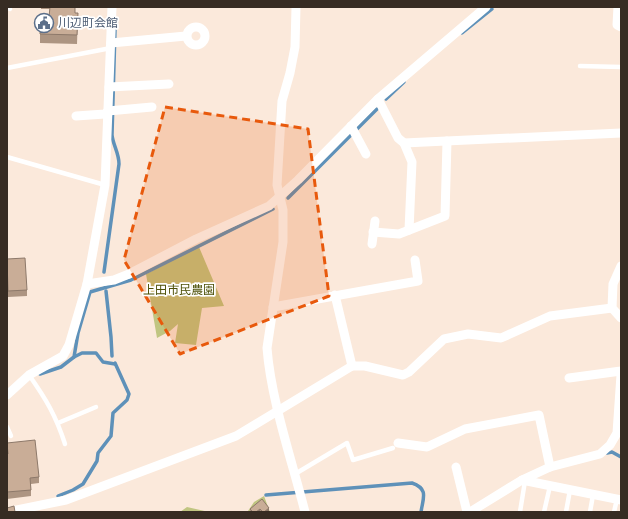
<svg xmlns="http://www.w3.org/2000/svg" width="628" height="519" viewBox="0 0 628 519" font-family="'IBM Plex Sans','Noto Sans JP',sans-serif">
<rect width="100%" height="100%" fill="#fbe9db"/>
<g fill="#c0c581">
<polygon points="199,247 224,306 202,308 196,345 175,343 178,324 170,331 157,338 146,274"/>
<polygon points="264,496 270,512 244,512 248,511 254,502"/>
<polygon points="187,507 209,512 180,512"/>
</g>
<g fill="none" stroke-linecap="round" stroke-linejoin="round">
<g stroke="#5e91b9" stroke-width="3.5">
<polyline points="462,33 492,9"/>
<polyline points="386,99 404,82"/>
<polyline points="288,198 377,109"/>
<path d="M104 272 119 164C119 153 113 145 112 135L115 30"/>
<polyline points="106,291 111,337 112,356"/>
<polyline points="74,357 82,353 96,353 103,362 115,364"/>
<polyline points="40,374 61,367 74,357 78,333 90,292 131,280 273,209"/>
<polyline points="607,453 612,452 621,457"/>
<path d="M266 495 412 483C429 489 423 498 421 512"/>
<polyline points="58,496 73,490 83,484 97,461 98,453 111,436 113,413 127,400 129,394 115,363"/>
</g>
<g stroke="#fff" stroke-width="4.5">
<polyline points="9,7 10,9"/>
<polyline points="580,66 621,67"/>
<polyline points="7,68 111,48"/>
<polyline points="7,157 105,185"/>
<path d="M29 375C46 399 56 416 65 444"/>
<polyline points="58,423 96,407"/>
<polyline points="7,427 11,436"/>
<polyline points="295,474 347,443 353,460 393,448"/>
<polyline points="520,512 525,481"/>
<polyline points="544,512 550,486"/>
<polyline points="566,512 570,490"/>
<polyline points="590,512 593,495"/>
<polyline points="614,512 617,499"/>
</g>
<g stroke="#fff" stroke-width="9">
<path d="M296 7 295 47 290 73 282 101 277 185 283 210V242L267 348C271 400 292 461 305 512"/>
<polyline points="618,7 617,25 621,27"/>
<circle cx="196" cy="36" r="9"/>
<polyline points="111,43 186,36"/>
<polyline points="109,87 169,84"/>
<polyline points="378,99 398,138 404,143 412,162 409,230"/>
<polyline points="76,116 105,114 108,111 152,107"/>
<polyline points="351,126 366,154"/>
<polyline points="404,143 621,133"/>
<polyline points="373,232 399,234 445,216 447,141"/>
<polyline points="372,244 375,221"/>
<polyline points="621,266 613,284 612,308 621,318"/>
<polyline points="87,284 114,280 129,274 196,239 269,206 298,180 378,99 486,7"/>
<polyline points="335,295 352,366"/>
<polyline points="273,307 418,281 415,260"/>
<polyline points="569,378 621,371"/>
<polyline points="7,395 29,375 63,356 69,345 87,284 105,185 112,7"/>
<polyline points="398,443 427,447 465,429 539,415 550,467"/>
<polyline points="456,467 467,512"/>
<polyline points="522,480 621,500"/>
<polyline points="7,512 66,500 236,436 352,366 365,366 403,375 409,372 444,339 468,334 501,338 550,316 612,308"/>
<polyline points="470,512 522,480 550,467 600,454 610,445 617,433 621,375"/>
</g>
</g>
<g fill="#ad9582">
<polygon points="41,7 75,7 75,13 78,13 77,44 40,43 40,34 49,17 50,9 41,9"/>
<polygon points="7,259 27,290 27,296 8,297 7,279"/>
<polygon points="7,443 39,477 39,483 31,484 31,496 7,499"/>
<polygon points="262,499 269,511 268,512 250,512 250,509"/>
</g>
<g fill="#8d796a">
<polygon points="269,508 269,511 268,512 264,512"/>
<polygon points="260,509 260,512 256,512"/>
</g>
<g fill="#c9ad97" stroke="#8d796a">
<polygon points="50,7 75,7 75,13 78,13 77,35 40,34 41,17 49,17"/>
<polygon points="25,258 27,290 8,291 7,259"/>
<polygon points="35,440 39,477 30,478 31,490 7,492 7,455 8,454 7,443"/>
<polygon points="262,499 269,508 264,512 263,512 260,509 256,512 253,512 250,509"/>
<polygon points="14,506 15,512 7,512 7,508"/>
</g>
<path fill="#e8590c" fill-opacity="0.2" stroke="#e8590c" stroke-width="3" stroke-dasharray="8 5" stroke-linejoin="round" d="M165 107 308 129 329 296 180 354 124 260Z"/>
<defs>
<g id="civic-ring" transform="scale(1)"><circle r="9.5" fill="#fff" stroke="#5c6f8a" stroke-width="1.5"/><path d="M-.6-6.5H3V-4.5H.6V-3L4-1V1h2V6H-6V1h2V-1L-.6-3ZM-1.2 2.5V6h2.4V2.5Z" fill="#5c6f8a"/></g>
</defs>
<g fill-rule="evenodd">
<use href="#civic-ring" x="44" y="23"/>
</g>
<g text-anchor="middle" stroke-width="3.5" stroke-linejoin="round" paint-order="stroke">
<g font-size="12" fill="#4e5e75" stroke="#fff" text-anchor="start">
<text x="58" y="27">川辺町会館</text>
</g>
<g font-size="12" fill="#4d5007" stroke="#fff">
<text x="179" y="294">上田市民農園</text>
</g>
</g>
<rect width="628" height="519" fill="none" stroke="#372c23" stroke-width="16"/>
</svg>
